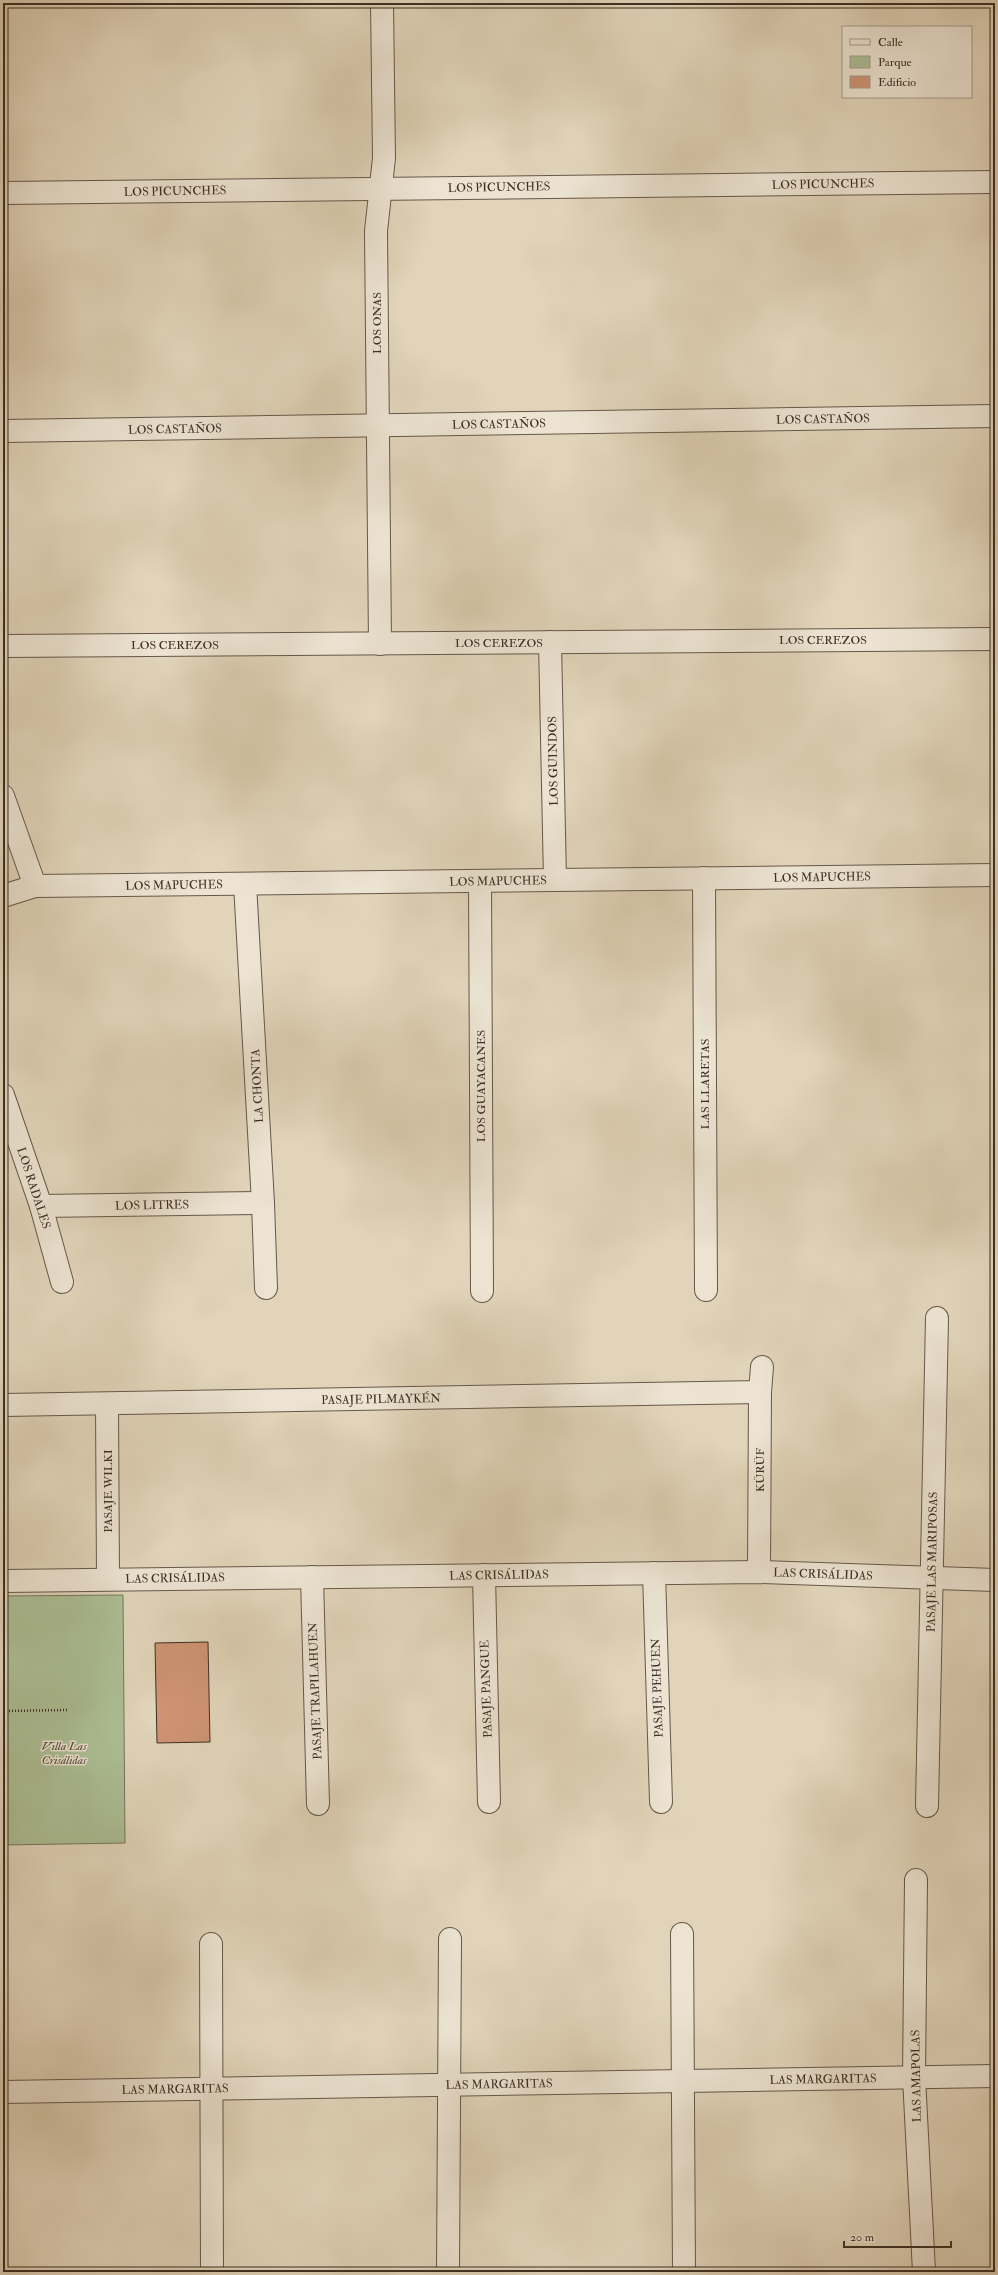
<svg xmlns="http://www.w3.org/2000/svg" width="998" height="2275" viewBox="0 0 998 2275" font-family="'IM FELL Double Pica',serif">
<rect width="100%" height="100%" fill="#e1d4b9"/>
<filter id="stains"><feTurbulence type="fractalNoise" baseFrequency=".005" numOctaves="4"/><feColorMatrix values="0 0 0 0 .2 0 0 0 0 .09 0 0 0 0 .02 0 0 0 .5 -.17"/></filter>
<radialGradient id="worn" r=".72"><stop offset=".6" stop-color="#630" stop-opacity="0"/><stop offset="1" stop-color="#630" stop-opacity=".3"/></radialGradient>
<polygon fill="#acbe94" stroke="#74765c" points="123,1595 125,1843 3,1845 3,1596"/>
<polygon fill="#cf9474" stroke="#3d2f25" points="208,1642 210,1742 157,1743 155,1643"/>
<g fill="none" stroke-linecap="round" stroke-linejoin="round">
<g stroke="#66584a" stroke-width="24">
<g id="minor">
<polyline points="3,193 995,182"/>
<polyline points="3,431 995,416"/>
<polyline points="550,642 555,880"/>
<polyline points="380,644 376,231 384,158 382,3"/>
<polyline points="3,646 995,639"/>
<polyline points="3,796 35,886"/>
<polyline points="704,878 706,1290"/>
<polyline points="480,881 482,1291"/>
<polyline points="245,884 263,1203 266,1288"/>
<polyline points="3,896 35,886 995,875"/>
<polyline points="3,1095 41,1206 62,1282"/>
<polyline points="41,1206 263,1203"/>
<polyline points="107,1404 108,1579"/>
<polyline points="3,1405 760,1392"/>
<polyline points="759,1572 760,1392 762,1367"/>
<polyline points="654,1573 661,1802"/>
<polyline points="484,1575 489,1802"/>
<polyline points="312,1577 318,1804"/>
<polyline points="3,1581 759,1572 995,1580"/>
<polyline points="927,1806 937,1318"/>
<polyline points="916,1880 914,2077 924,2272"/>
<polyline points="682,1934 684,2272"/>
<polyline points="211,1944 212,2272"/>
<polyline points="3,2092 995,2076"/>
<polyline points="448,2272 450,1939"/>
</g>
</g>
<polyline stroke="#3d2f25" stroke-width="2.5" stroke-dasharray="1 2" stroke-linecap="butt" points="3,1711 69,1710"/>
<use href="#minor" stroke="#ece3d2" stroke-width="22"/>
</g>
<g text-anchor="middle" stroke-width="3" stroke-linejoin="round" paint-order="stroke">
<g font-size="12" fill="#3d2f25" stroke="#ece3d2">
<text transform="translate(823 184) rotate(-1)" y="4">LOS PICUNCHES</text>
<text transform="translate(499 187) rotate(-1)" y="4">LOS PICUNCHES</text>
<text transform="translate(175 191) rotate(-1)" y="4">LOS PICUNCHES</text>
<text transform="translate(377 323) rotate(-90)" y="4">LOS ONAS</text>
<text transform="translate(823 419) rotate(-1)" y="4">LOS CASTAÑOS</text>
<text transform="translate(499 424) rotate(-1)" y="4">LOS CASTAÑOS</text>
<text transform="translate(175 429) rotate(-1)" y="4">LOS CASTAÑOS</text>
<text x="823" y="644">LOS CEREZOS</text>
<text x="499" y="647">LOS CEREZOS</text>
<text x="175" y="649">LOS CEREZOS</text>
<text transform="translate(553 761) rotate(-91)" y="4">LOS GUINDOS</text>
<text transform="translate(822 877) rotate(-1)" y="4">LOS MAPUCHES</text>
<text transform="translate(498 881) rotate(-1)" y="4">LOS MAPUCHES</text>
<text transform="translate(174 885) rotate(-1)" y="4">LOS MAPUCHES</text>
<text transform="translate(705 1084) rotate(-90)" y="4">LAS LLARETAS</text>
<text transform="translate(257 1086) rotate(-93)" y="4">LA CHONTA</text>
<text transform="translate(481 1086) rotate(-90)" y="4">LOS GUAYACANES</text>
<text transform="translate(34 1188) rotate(72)" y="4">LOS RADALES</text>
<text transform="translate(152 1205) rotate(-1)" y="4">LOS LITRES</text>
<text transform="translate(381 1399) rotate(-1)" y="4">PASAJE PILMAYKÉN</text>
<text transform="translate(760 1470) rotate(-90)" y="4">KÜRÜF</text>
<text transform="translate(108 1491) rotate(-90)" y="4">PASAJE WILKI</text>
<text transform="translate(932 1562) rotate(-89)" y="4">PASAJE LAS MARIPOSAS</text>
<text transform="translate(823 1574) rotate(2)" y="4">LAS CRISÁLIDAS</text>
<text transform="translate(499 1575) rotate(-1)" y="4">LAS CRISÁLIDAS</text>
<text transform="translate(175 1578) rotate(-1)" y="4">LAS CRISÁLIDAS</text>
<text transform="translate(657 1688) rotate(-92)" y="4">PASAJE PEHUEN</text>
<text transform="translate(486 1689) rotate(-92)" y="4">PASAJE PANGUE</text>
<text transform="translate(315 1691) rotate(-92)" y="4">PASAJE TRAPILAHUEN</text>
<text transform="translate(916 2076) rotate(-91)" y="4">LAS AMAPOLAS</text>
<text transform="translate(823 2079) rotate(-1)" y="4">LAS MARGARITAS</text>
<text transform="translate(499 2084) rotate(-1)" y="4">LAS MARGARITAS</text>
<text transform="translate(175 2089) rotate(-1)" y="4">LAS MARGARITAS</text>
</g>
<g font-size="12" font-style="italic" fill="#534c3b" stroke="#ece3d2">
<text x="64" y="1750">Villa Las<tspan x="64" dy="14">Crisálidas</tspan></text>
</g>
</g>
<rect width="998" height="2275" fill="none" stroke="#e1d4b9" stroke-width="16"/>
<rect x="4" y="4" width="990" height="2267" fill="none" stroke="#3d2f25" stroke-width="2"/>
<rect x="8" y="8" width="982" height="2259" fill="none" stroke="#3d2f25"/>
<rect x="842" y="26" width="130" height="72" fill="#ece3d2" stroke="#a69b8d"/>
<rect x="850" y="39" width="20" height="6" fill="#ece3d2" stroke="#a69b8d"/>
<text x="878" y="46" font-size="12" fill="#3d2f25">Calle</text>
<rect x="850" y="56" width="20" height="12" fill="#acbe94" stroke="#a69b8d"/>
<text x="878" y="66" font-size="12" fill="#3d2f25">Parque</text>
<rect x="850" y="76" width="20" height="12" fill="#cf9474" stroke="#a69b8d"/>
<text x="878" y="86" font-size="12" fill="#3d2f25">Edificio</text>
<path d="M844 2241v6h107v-6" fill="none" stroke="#3d2f25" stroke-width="2"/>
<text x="850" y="2241" font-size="12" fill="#3d2f25" stroke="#ece3d2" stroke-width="3" paint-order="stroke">20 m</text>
<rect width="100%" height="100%" filter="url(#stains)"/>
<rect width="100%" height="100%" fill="url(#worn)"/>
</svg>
